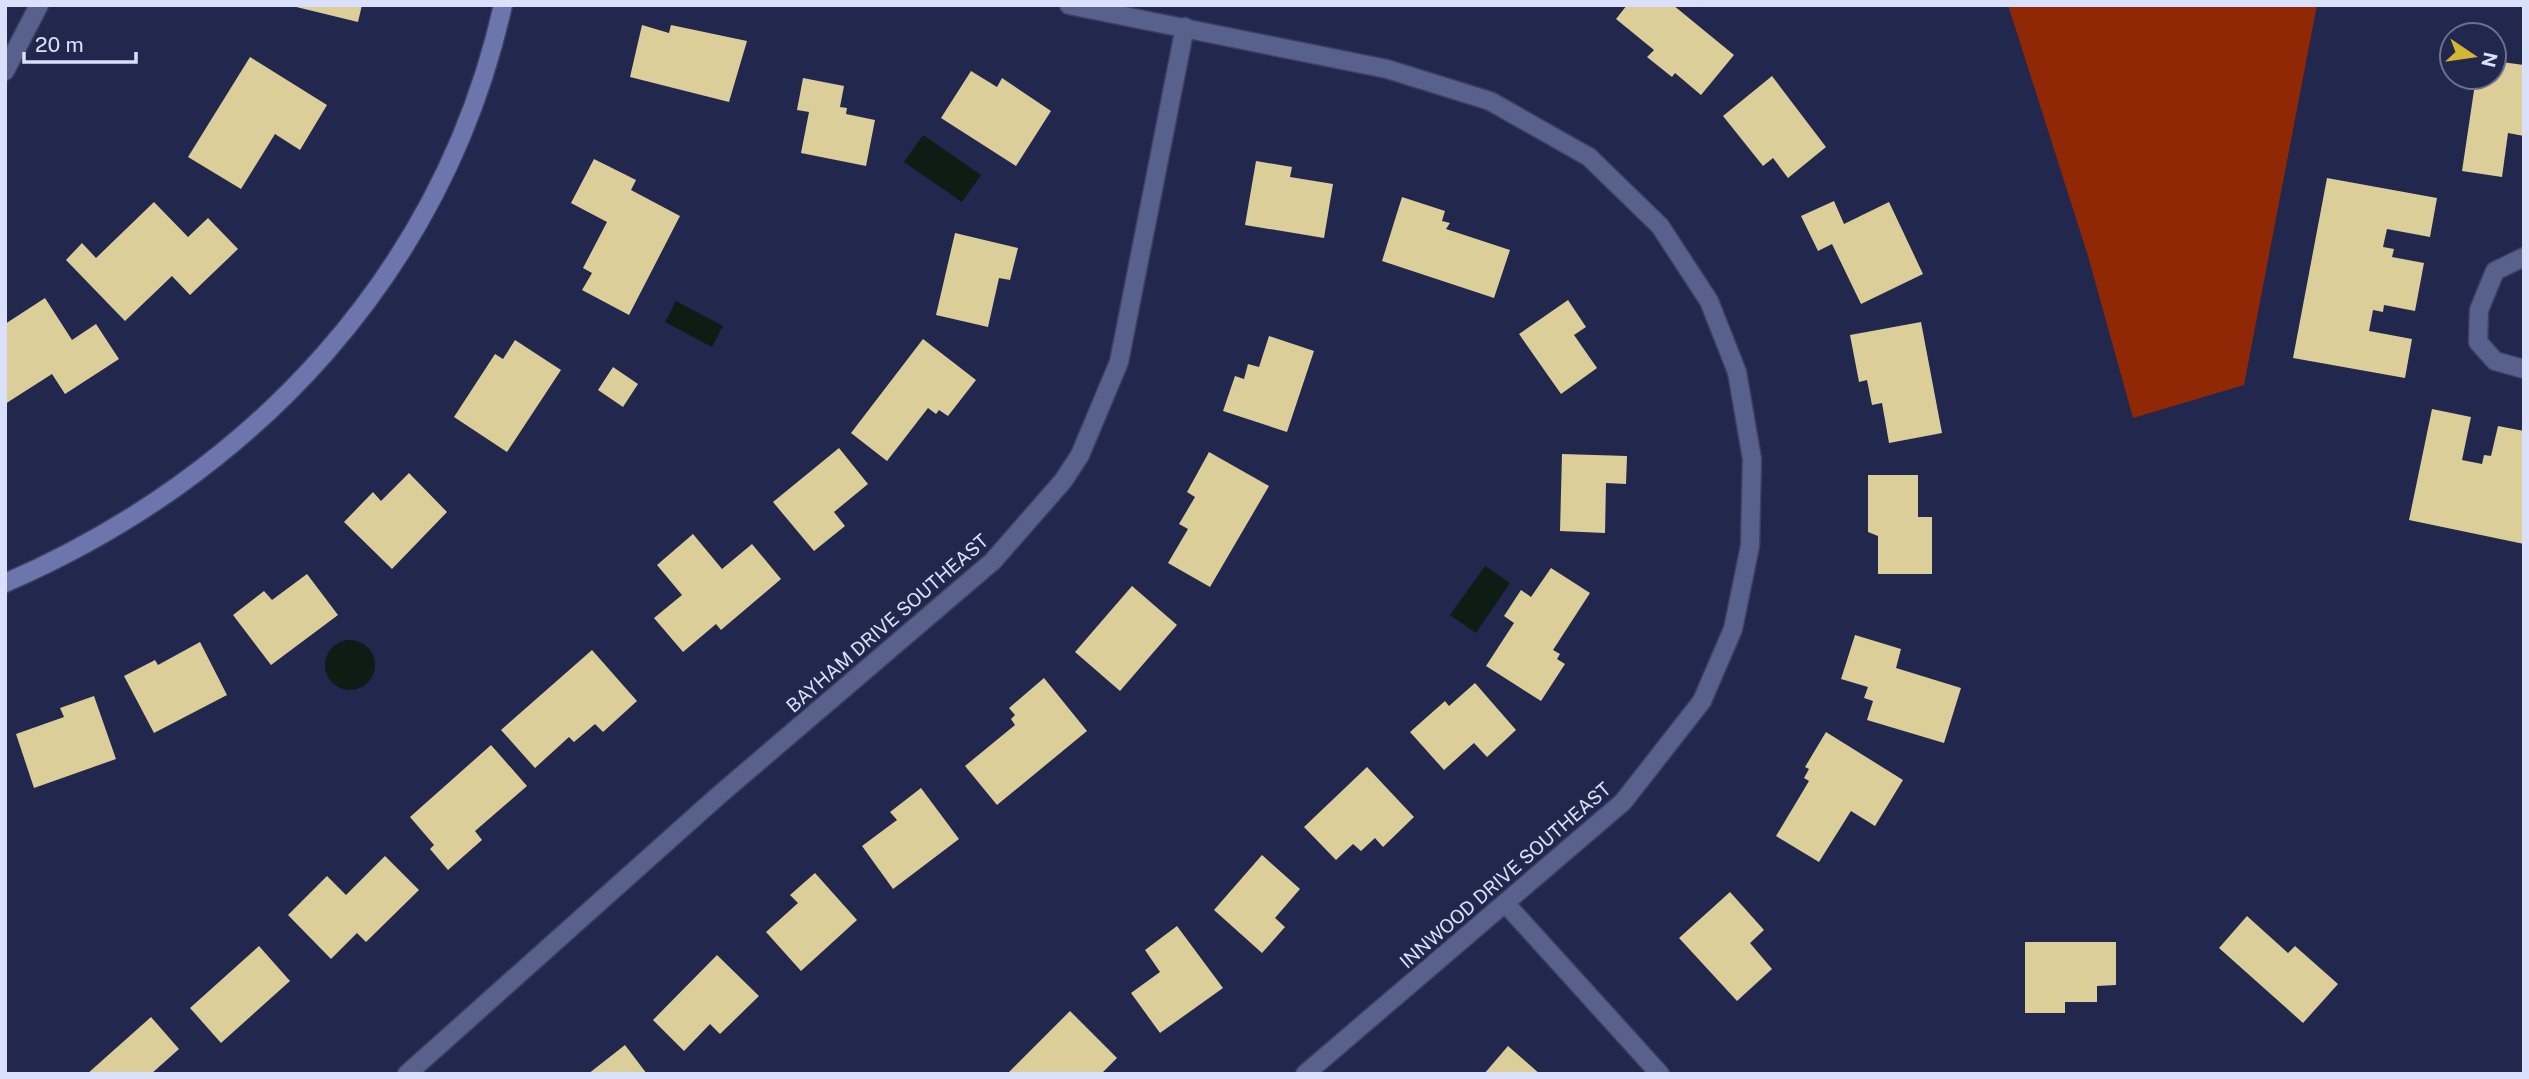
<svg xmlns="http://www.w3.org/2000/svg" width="2529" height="1079" viewBox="0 0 2529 1079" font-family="'Public Sans',sans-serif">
<rect width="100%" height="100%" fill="#22274d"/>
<polygon fill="#902705" points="2008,5 2317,5 2244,385 2133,418 2088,256"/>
<g fill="#0d1d13">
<polygon points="923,135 981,175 962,202 904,162"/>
<polygon points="676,301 723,326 712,347 665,322"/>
<polygon points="1485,566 1510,583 1476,633 1450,615"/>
<circle cx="350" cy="665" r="25"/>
</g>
<g fill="#dbce99">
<polygon points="288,5 362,5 358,22"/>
<polygon points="1627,5 1673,5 1734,55 1701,95 1675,73 1672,77 1647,57 1654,50 1616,19"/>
<polygon points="642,25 669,33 671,25 747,41 729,102 630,77"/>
<polygon points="250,57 327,105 300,150 275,134 241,189 188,157"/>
<polygon points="2494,61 2524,65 2524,136 2508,133 2502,177 2462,171 2476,77 2494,77"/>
<polygon points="971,71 997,87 1002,78 1051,111 1016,166 941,118"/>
<polygon points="1772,76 1826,147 1788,178 1773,158 1763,166 1723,116"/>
<polygon points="803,78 844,86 840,107 847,108 846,114 875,120 866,166 801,153 809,112 797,110"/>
<polygon points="594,159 636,180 631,190 680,216 629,315 582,290 592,273 583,268 607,222 571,203"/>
<polygon points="1256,161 1292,167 1290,177 1333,184 1324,238 1245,225"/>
<polygon points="2327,178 2437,198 2430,237 2387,229 2383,247 2394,249 2392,257 2424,263 2415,311 2384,305 2383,312 2373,310 2369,331 2412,339 2405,378 2293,358"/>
<polygon points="1402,197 1445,211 1442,221 1450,223 1446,229 1510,250 1494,298 1382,261"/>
<polygon points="1834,201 1844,224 1889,202 1923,274 1861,304 1832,244 1818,251 1801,216"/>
<polygon points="154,202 188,237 208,218 238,249 190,295 172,276 125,321 66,260 82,243 96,258"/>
<polygon points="955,233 1018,248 1010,280 999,278 988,327 936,315"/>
<polygon points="45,298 72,340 96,324 119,359 65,394 52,374 5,404 5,324"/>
<polygon points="1568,300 1586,327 1574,335 1597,368 1561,394 1519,334"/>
<polygon points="1921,322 1942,433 1889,443 1882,403 1872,405 1867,380 1859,382 1850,335"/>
<polygon points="1269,336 1314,351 1287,432 1223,411 1235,376 1244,379 1248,364 1259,367"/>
<polygon points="923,339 976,380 948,416 939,410 936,414 928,408 887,461 851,433"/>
<polygon points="515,340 561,370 507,452 454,417 495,354 503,359"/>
<polygon points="613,367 638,384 623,407 598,390"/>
<polygon points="2432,409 2471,417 2462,460 2482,464 2484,455 2491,456 2498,426 2524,431 2524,544 2409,520"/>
<polygon points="839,448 868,484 834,512 845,526 814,551 773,502"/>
<polygon points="1209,452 1269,486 1210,587 1168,563 1188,529 1179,524 1195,497 1187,492"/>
<polygon points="1562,454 1627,456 1626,484 1606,483 1605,533 1560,531"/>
<polygon points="409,473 447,512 392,569 344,522 373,492 381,501"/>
<polygon points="1868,475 1918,475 1918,517 1932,517 1932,574 1878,574 1878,536 1868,532"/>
<polygon points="693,534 722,569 752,544 781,579 721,630 716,624 683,652 654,618 682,595 657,565"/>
<polygon points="1551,568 1590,593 1553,650 1560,654 1557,659 1565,664 1541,701 1486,666 1514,623 1504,616 1521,590 1531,597"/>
<polygon points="307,574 338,615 271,665 233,615 264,591 272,600"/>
<polygon points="1132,586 1177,625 1120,691 1075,652"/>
<polygon points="1855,635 1901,649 1896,668 1961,688 1944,743 1867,720 1873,701 1864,698 1868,687 1841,679"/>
<polygon points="200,642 227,695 154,733 124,676 155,660 158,665"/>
<polygon points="592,650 637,701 603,732 595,724 574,742 569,737 535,768 501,730"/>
<polygon points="1044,678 1087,731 997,805 965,766 1015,725 1011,719 1015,715 1009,708"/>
<polygon points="1475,683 1516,730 1487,757 1474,743 1444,770 1410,732 1445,701 1449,706"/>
<polygon points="94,696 116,759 34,788 16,734 64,717 60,708"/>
<polygon points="1826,732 1903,780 1875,826 1851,811 1819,862 1776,836 1809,781 1804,778 1809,769 1805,767"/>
<polygon points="491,745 527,786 475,831 482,840 448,870 430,849 434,845 410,817"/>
<polygon points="1367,767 1414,817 1383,847 1375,838 1361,851 1353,844 1336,860 1304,827"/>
<polygon points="921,788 959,839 893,889 862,846 897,820 890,812"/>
<polygon points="1262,855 1300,889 1275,918 1285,927 1262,953 1214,910"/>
<polygon points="385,856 419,890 366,942 357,933 331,959 288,915 327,876 346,895"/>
<polygon points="815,873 857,920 801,971 766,932 798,903 790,895"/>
<polygon points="1730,892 1764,930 1750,943 1772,969 1737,1001 1679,938"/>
<polygon points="2247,916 2288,953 2295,946 2338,984 2303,1023 2219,948"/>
<polygon points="1177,926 1223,988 1160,1033 1131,993 1160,972 1145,950"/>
<polygon points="2025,942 2116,942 2116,985 2097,986 2097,1002 2065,1002 2065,1013 2025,1013"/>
<polygon points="259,946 290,981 221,1043 190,1008"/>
<polygon points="717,955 759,996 720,1034 710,1024 684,1051 653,1020"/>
<polygon points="1070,1011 1117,1058 1101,1074 1007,1074"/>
<polygon points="151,1017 179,1049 151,1074 87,1074"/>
<polygon points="625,1045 647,1074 588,1074"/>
<polygon points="1508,1046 1540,1074 1484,1074"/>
</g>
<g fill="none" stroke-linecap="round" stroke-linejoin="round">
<g stroke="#3e4062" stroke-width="21">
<g id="street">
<polyline points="1069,5 1387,69 1490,101 1589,157 1660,226 1709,301 1737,372 1752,459 1750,546 1733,629 1702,701 1623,802 1305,1074"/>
<polyline points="5,71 39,5"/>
<polyline points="2524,257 2495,271 2479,310 2478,342 2495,361 2524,369"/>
<polyline points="1505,903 1660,1074"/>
<polyline points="407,1074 718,796 993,561 1063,481 1080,455 1119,362 1185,27"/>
</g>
</g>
<g stroke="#3e4062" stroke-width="21">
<path id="secondary" d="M5 583C253 476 443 272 503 5"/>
</g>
<use href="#street" stroke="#58608c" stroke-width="18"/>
<use href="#secondary" stroke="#6d76ac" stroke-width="18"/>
</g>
<g text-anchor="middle" stroke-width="7" stroke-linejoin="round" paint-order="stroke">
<g font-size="19" fill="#dbe0fa" stroke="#22274d">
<text transform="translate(887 623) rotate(-41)" y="7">BAYHAM DRIVE SOUTHEAST</text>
<text transform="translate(1505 875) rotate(-41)" y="7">INNWOOD DRIVE SOUTHEAST</text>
</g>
</g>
<rect width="2529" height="1079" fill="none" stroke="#dbe0fa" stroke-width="14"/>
<g transform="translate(2473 56) rotate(103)"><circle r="33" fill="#22274d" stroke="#6c7192" stroke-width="2"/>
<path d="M0-5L12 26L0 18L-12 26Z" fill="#d3b635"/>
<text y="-10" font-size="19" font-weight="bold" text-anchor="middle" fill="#dbe0fa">N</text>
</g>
<path d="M24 52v10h112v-10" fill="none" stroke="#dbe0fa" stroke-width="3.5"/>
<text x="35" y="52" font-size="21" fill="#dbe0fa" stroke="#22274d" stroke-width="5" paint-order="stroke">20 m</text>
</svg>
